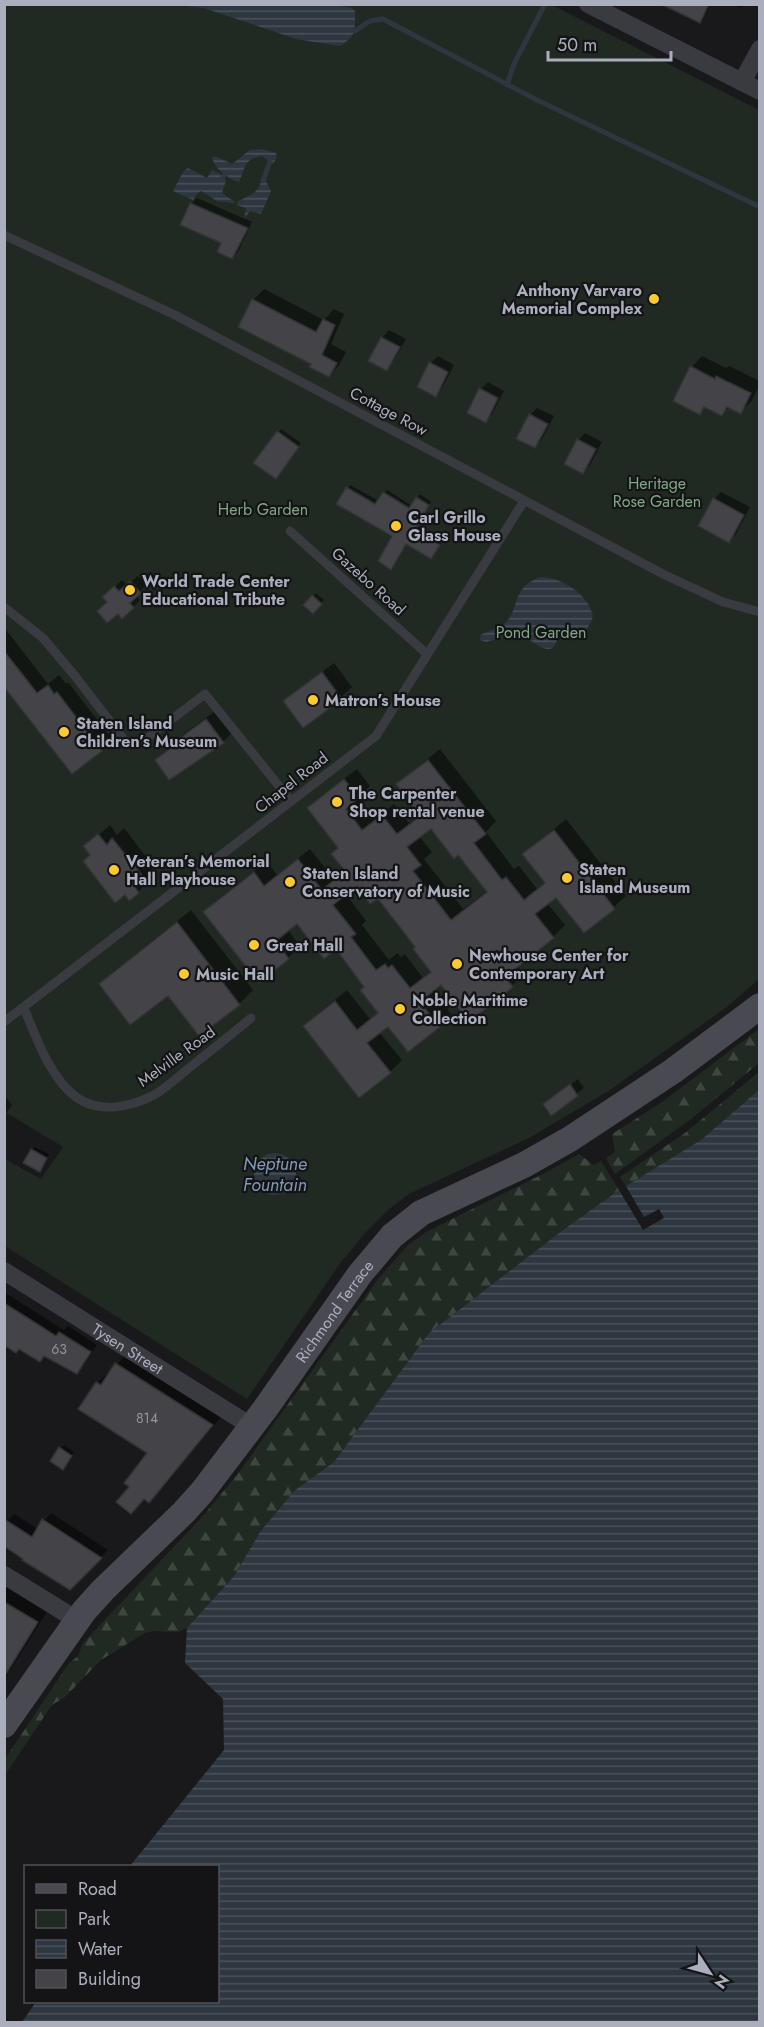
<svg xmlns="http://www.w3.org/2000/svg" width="764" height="2027" viewBox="0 0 764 2027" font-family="Jost,sans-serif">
<defs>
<pattern id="forest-firs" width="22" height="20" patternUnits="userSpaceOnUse" patternTransform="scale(1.5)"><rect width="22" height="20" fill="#202a22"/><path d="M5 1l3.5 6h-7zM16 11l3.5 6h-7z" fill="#3e4640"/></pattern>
<pattern id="water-rules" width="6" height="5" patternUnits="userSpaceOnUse" patternTransform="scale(1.5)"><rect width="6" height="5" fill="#2e3740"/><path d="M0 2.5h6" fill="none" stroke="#4a515a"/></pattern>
</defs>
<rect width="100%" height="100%" fill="#19191b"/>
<g fill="url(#forest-firs)">
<polygon points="759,1029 759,1063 691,1119 615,1174 606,1158 615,1152 612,1134 662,1102"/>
<polygon points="759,1072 759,1090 701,1140 626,1186 620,1177 685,1133"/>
<polygon points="579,1154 594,1165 601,1161 619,1190 563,1230 429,1333 334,1462 294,1491 260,1532 234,1576 187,1628 178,1632 155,1631 145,1633 101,1660 65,1697 52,1705 5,1775 5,1759 69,1663 78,1656 83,1643 203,1516 237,1475 378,1279 408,1245 426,1232 545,1173"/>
</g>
<polygon fill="#202a22" points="5,5 552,5 759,110 759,979 727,1007 610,1090 529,1138 409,1194 389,1209 367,1231 341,1262 247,1399 5,1246 5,1159 41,1179 63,1147 5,1112"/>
<g fill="url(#water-rules)">
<path d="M178 5H333L352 8 355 11C355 30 357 36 340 46L296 39 204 8Z"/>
<path d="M262 149 276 153 277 157 273 164 262 156C243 159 246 168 239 182 228 179 214 168 212 157H217L232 164 250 150Z"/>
<polygon points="188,168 207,178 212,170 220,174 226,181 222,193 235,202 233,203 217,201 201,191 197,194 193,200 173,191 183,172"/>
<polygon points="265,180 271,191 261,214 250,211 244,219 246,208 237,205 237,202 254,193 260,186 260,183"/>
<path d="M541 577C563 578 588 594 593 616 590 625 584 638 573 636 566 634 562 629 555 627L554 629 558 635C554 665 531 638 519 633L486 642 480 640V637L482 634C489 631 498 629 504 624 521 610 510 587 541 577Z"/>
<polygon points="759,1090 759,2022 22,2022 36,2002 218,2002 218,1866 130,1866 224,1750 223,1699 185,1663 187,1628 234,1576 260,1532 294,1491 334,1462 429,1333 563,1230 619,1190 643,1230 664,1218 659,1209 644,1217 626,1186 701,1140"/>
<circle cx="275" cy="1174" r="21"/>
</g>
<g fill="#0007" fill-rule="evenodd">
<polygon points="667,4 711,4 706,14 699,21"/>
<polygon points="733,4 745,4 741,8"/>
<polygon points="197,198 252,222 238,252 232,258 223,243 182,224 192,203"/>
<polygon points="264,289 324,320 334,309 344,314 331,344 346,352 339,365 329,376 313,364 253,300"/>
<polygon points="389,330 406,339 393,362 386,369 370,361 382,338"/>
<polygon points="438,356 454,365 442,388 435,395 431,363"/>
<polygon points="702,356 726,368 729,366 760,381 760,385 751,402 740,412 729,407 722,414 706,406 700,413 692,367"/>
<polygon points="488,382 504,391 492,414 485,421 481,389"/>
<polygon points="537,408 554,416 542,439 535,446 530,415"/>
<polygon points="281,429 301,443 278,474 255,463"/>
<polygon points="585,433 602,442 590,465 583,472 578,440"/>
<polygon points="350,485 379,501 387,490 412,506 420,494 431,502 417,526 442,541 434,554 407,543 391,568 394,535 338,504"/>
<polygon points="721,492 750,507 736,534 729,541 714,499"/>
<polygon points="138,576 146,585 136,596 140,600 133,607 109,602 104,597 122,580 127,585"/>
<polygon points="316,593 324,600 313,612 305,604"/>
<polygon points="4,627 48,684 59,675 66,684 68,682 112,739 101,750 4,684"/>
<polygon points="334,663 352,687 341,697 285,702 296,691"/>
<polygon points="218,709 234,731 223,742 157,760 182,735"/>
<path d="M440 749 496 821 486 832 514 869 519 866 537 889 546 882 524 854 566 819 626 896 614 907 584 931 556 896 547 903 565 925 553 937 517 965 523 974 512 986 441 983 433 990 451 1014 439 1026 388 1024 379 1032 402 1060 390 1072 305 1026 317 1014 347 990 370 1019 379 1012 366 986 336 947 297 922 288 930 300 946 288 958 205 912 217 900 267 861 277 875 310 849 334 879 346 870 339 847 309 808 321 796 357 769 370 786 358 797 375 819 394 804 409 823 421 814 398 785 410 773ZM431 827 459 853 488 890 463 909 424 859 432 852 419 836ZM357 884 378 896 417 947 431 971 423 978 405 954 401 957 397 953 389 960 362 925 366 921 345 893Z"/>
<polygon points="110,825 117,835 124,828 154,867 145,877 149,881 138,892 91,855 85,847"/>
<polygon points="191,910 253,990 239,1004 199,1034 168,994 101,984 114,971"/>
<polygon points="578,1079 584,1088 551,1113 545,1105"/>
<polygon points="4,1095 12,1105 4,1116"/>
<polygon points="35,1147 49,1154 39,1170 32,1150"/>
<polygon points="4,1292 64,1330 68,1326 97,1345 84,1365 77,1372 45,1354 4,1343"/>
<polygon points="130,1350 226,1411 163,1487 149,1501 145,1498 131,1512 131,1486 150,1453 97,1383 112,1370"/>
<polygon points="64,1445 74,1452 65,1464 52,1460"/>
<polygon points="51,1513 108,1550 70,1588 7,1521 14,1514 38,1529"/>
<polygon points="4,1586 47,1612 4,1680"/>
</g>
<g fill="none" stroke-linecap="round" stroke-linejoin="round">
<g stroke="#2e3740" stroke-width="5">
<polyline points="355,31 370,21 383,19 537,100 760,207"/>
<polyline points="507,85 514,64 545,4"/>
<polyline points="223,177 225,174"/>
<polyline points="263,181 270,161"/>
</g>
</g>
<g fill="#434348" stroke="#333337" stroke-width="1.5" fill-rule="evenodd">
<polygon points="661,4 709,4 700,23"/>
<polygon points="190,203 248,228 232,259 217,252 221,243 180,225"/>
<polygon points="252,299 316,332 323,319 335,325 322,355 337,363 329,377 309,367 311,364 238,327"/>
<polygon points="381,337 400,347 387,371 368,361"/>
<polygon points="429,362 448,372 436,397 417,387"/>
<polygon points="690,366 715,379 716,376 751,393 741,414 727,407 722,416 704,407 700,415 673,401"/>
<polygon points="479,388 498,398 486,423 467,413"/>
<polygon points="529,414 548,424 535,448 516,439"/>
<polygon points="277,431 299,447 276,479 253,463"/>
<polygon points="577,439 596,449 583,474 564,464"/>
<polygon points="346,487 375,504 383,492 409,508 416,497 429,505 415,530 440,545 431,559 406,544 391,570 378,561 392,536 336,504"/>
<polygon points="713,498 744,515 729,543 698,526"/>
<polygon points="130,581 141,593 130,603 134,608 122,619 118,614 107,623 97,611 107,602 102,597 114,586 119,591"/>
<polygon points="312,595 322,604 313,614 303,605"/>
<polygon points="4,651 37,693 48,685 54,694 57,692 102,751 72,774 4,687"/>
<polygon points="322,672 342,699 303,728 283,701"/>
<polygon points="206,719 224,743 169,780 155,760 171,748 169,746"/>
<path d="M428 760 486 834 474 843 502 880 506 877 524 900 545 883 522 854 554 830 615 909 584 933 556 898 535 914 554 938 505 977 513 987 469 1022 441 985 420 1002 440 1027 408 1052 388 1027 367 1043 391 1073 359 1098 303 1026 335 1001 357 1030 378 1013 360 990 364 987 336 949 324 959 297 924 276 941 289 959 259 983 203 912 254 872 264 886 298 859 322 890 345 871 331 854 338 848 307 808 344 779 359 798 346 809 362 830 382 815 397 834 420 816 396 784ZM431 829 454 859 458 855 487 892 451 920 413 871 421 865 407 847ZM357 886 370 904 378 899 415 947 413 949 431 972 410 988 392 965 388 968 385 964 376 970 351 937 356 934 333 905Z"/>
<polygon points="98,834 107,845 112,838 145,879 135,887 139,893 129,901 125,895 115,903 83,861 90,855 83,846"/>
<polygon points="177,922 240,1005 199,1036 168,996 130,1025 99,984"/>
<polygon points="570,1084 578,1096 551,1116 543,1104"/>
<polygon points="31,1149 47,1158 40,1172 23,1163"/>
<polygon points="4,1303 56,1336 59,1332 91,1352 77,1374 44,1356 40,1362 19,1349 16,1353 4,1345"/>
<polygon points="115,1363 213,1425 149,1503 144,1499 131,1514 116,1502 129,1487 124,1483 147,1453 78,1409 96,1382 101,1385"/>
<polygon points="59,1447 72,1456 63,1470 50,1461"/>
<polygon points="4,1519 32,1537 42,1519 102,1558 70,1590 22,1560 23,1559 4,1546"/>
<polygon points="4,1602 38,1622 4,1677"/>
</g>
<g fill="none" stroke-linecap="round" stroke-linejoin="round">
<g stroke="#3a3a41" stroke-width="9">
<polyline points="4,235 175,315 665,575 723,602 760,612"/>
<polyline points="290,531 427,654"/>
<polyline points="4,607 43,638 75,676 125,741 138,745 205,694 291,801"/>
<path d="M24 1008C36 1037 50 1078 76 1097 99 1114 131 1107 154 1095 168 1087 181 1074 194 1064 213 1049 232 1034 251 1018"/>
<polyline points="4,1022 376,736 524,501"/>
</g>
<g stroke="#3a3a41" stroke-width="18">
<polyline points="588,4 760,91"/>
<polyline points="742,82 760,49"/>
<path id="s1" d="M4 1271 251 1426"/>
<polyline points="4,1575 77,1620"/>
</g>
<path stroke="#484951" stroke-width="26" id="s2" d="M4 1725 84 1611 103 1590 184 1512 202 1492 265 1409 360 1274 392 1236 421 1213 524 1165 570 1139 673 1071 760 1006"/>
</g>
<g fill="#fbc931" stroke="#141416" stroke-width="2">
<circle cx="654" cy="299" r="6"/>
<circle cx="396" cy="526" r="6"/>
<circle cx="130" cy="590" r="6"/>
<circle cx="313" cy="700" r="6"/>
<circle cx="64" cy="732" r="6"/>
<circle cx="337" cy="802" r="6"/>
<circle cx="114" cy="870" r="6"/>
<circle cx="567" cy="878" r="6"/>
<circle cx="290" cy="882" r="6"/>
<circle cx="254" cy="945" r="6"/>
<circle cx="457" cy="964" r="6"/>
<circle cx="184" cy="974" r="6"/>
<circle cx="400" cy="1009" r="6"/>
</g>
<g text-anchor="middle" stroke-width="4.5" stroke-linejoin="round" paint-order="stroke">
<g font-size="14" fill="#91939f">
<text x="59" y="1354">63</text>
<text x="147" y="1423">814</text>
</g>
<g font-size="16" font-weight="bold" fill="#abaebc" stroke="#141416" text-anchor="start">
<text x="642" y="296" text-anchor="end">Anthony Varvaro<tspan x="642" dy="18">Memorial Complex</tspan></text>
<text x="408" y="523">Carl Grillo<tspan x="408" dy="18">Glass House</tspan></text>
<text x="142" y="587">World Trade Center<tspan x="142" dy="18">Educational Tribute</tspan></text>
<text x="325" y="706">Matron’s House</text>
<text x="76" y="729">Staten Island<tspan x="76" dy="18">Children’s Museum</tspan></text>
<text x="349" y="799">The Carpenter<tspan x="349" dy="18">Shop rental venue</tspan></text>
<text x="126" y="867">Veteran’s Memorial<tspan x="126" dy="18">Hall Playhouse</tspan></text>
<text x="579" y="875">Staten<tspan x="579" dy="18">Island Museum</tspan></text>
<text x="302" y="879">Staten Island<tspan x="302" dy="18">Conservatory of Music</tspan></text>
<text x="266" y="951">Great Hall</text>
<text x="469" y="961">Newhouse Center for<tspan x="469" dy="18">Contemporary Art</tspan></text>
<text x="196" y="980">Music Hall</text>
<text x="412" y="1006">Noble Maritime<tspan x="412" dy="18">Collection</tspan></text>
</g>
<g font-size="16" fill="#abaebc" stroke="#141416">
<text transform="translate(389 411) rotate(28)" y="6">Cottage Row</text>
<text transform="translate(369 581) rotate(42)" y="6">Gazebo Road</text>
<text transform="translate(291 782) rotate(-38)" y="6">Chapel Road</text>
<text transform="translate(176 1056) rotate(-36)" y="6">Melville Road</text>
<text dy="6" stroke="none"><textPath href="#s2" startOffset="531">Richmond Terrace</textPath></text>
<text dy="6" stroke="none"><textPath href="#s1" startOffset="146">Tysen Street</textPath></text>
</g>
<g font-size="16" fill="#81a787" stroke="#141416">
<text x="657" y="489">Heritage<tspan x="657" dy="18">Rose Garden</tspan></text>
<text x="263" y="515">Herb Garden</text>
<text x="541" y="638">Pond Garden</text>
</g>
<g font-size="18" font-style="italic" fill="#8199b8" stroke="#141416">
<text x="275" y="1170">Neptune<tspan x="275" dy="21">Fountain</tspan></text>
</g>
</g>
<rect width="764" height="2027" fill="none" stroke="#abaebc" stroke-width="12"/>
<rect x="24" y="1865" width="195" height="138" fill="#141416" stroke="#505258" stroke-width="1.5"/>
<rect x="36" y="1884" width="30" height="9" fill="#484951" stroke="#505258" stroke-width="1.5"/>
<text x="78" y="1895" font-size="18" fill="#abaebc">Road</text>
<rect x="36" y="1910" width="30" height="18" fill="#202a22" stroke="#505258" stroke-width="1.5"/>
<text x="78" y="1925" font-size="18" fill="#abaebc">Park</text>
<rect x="36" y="1940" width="30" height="18" fill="url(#water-rules)" stroke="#505258" stroke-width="1.5"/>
<text x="78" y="1955" font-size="18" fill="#abaebc">Water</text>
<rect x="36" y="1970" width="30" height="18" fill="#434348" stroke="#505258" stroke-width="1.5"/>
<text x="78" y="1985" font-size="18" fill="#abaebc">Building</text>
<g transform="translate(710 1973) rotate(126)" stroke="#141416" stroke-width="4.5" paint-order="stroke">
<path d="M0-4.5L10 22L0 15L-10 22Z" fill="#abaebc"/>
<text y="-9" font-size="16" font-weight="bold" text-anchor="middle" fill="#abaebc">N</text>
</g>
<path d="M548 51v9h123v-9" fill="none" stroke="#abaebc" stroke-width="3"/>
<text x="557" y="51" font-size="18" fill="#abaebc" stroke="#141416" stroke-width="4.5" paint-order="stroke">50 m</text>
</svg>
